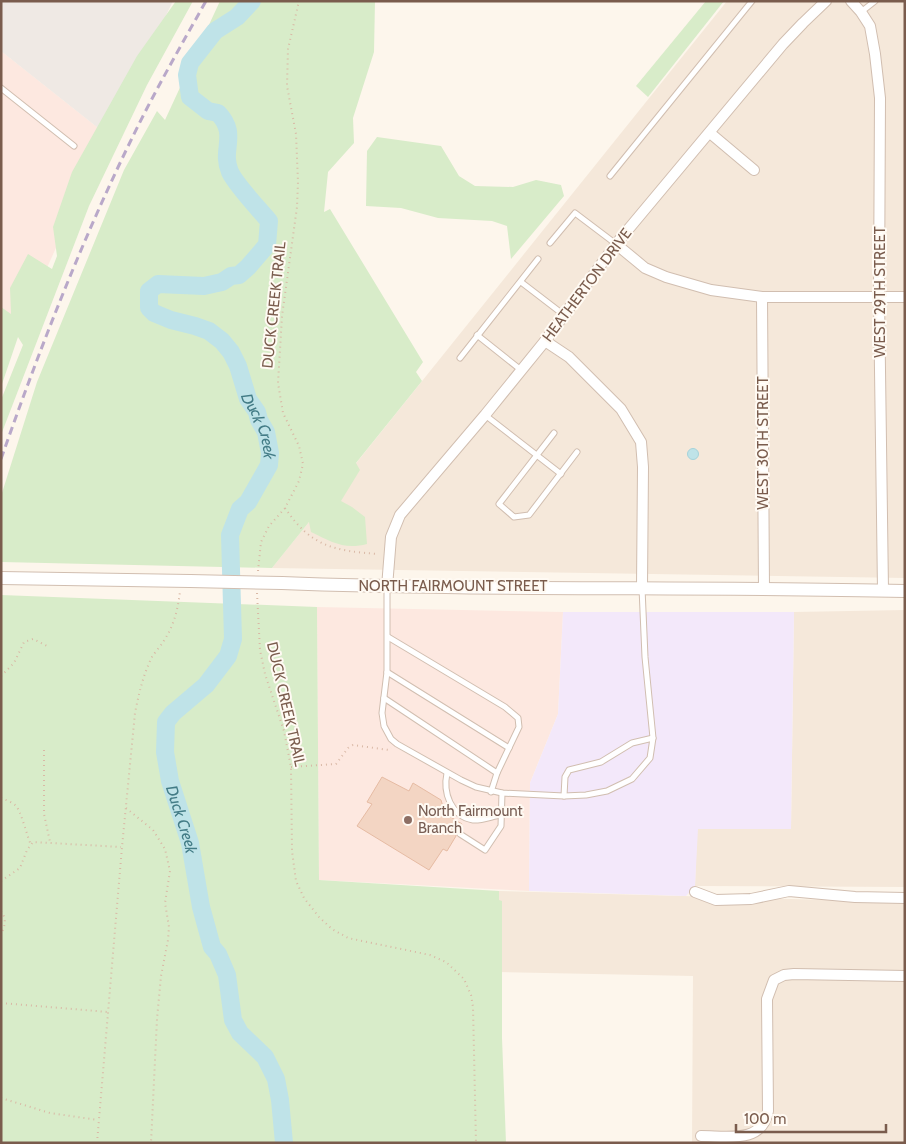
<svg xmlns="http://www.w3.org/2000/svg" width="906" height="1144" viewBox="0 0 906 1144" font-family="Cabin,sans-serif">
<rect width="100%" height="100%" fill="#fdf6ec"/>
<g fill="#f5e8da">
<polygon points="727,1 905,1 905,578 272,568"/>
<polygon points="905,610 905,887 695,886 697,829 791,829 794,612"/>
<polygon points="499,891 905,902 905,1143 692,1143 693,976 499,972"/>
</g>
<g fill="#fde8e0">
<polygon points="1,51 107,135 22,323 1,307"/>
<polygon points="317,607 563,612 558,714 530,783 529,891 319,880"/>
</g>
<polygon fill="#efe9e4" points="1,1 173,1 107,135 1,51"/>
<polygon fill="#f3e8fa" points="563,612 794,612 791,829 698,829 695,886 686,896 529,891 530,783 558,714"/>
<g fill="#d8ecc9">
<polygon points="176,1 193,1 147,85 89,206 1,435 1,400 23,345 18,337 1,387 1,307 11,314 10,288 28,254 52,269 57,256 53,227 72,172 137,56"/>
<path d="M220 1H375L374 52 353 118 354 143 328 172 324 212 330 209 423 362 416 372 422 381 356 463 360 470 341 501 352 507 365 517 367 544C344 550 332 542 311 532L309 522 272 568 1 562V496L37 382 124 170 157 111 165 120Z"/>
<polygon points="706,1 724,1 648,97 636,86"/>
<polygon points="377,137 441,146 459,176 475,186 513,187 536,180 561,185 564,196 511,259 507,226 492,221 438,218 401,208 366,206 367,151"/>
<polygon points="1,595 317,607 319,880 499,891 499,900 502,901 502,1038 506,1143 1,1143"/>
</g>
<circle fill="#bfe3e8" stroke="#a5d3da" cx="693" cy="454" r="5.5"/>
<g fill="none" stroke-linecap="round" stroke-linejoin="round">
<path stroke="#bfe3e8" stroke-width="18" id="s1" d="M252 1 237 17 215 31 190 63 187 75 190 97 208 111 218 113C239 135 220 149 230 172 236 185 259 209 269 221L267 245 248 267 239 275 231 276 222 282 204 286 158 284 149 291V308L154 313 171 320 195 326 209 331 222 341 231 352 238 366 248 399 257 412 259 420 266 432 270 453 269 465 248 502 240 509 230 535 233 639 228 656 206 685 173 713 166 722 165 752 170 781 190 843 201 907 212 947 218 954 227 975 233 1020 240 1033 265 1057 276 1079 280 1100 284 1143"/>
</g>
<polygon fill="#f3d5c3" stroke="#e6bba3" points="382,777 409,791 413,783 441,800 444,810 449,816 462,824 456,832 456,836 447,851 443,849 429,870 357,826 372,804 367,802"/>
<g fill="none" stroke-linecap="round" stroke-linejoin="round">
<g stroke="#d1beb0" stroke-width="7">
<g id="service">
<polyline points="861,12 875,1"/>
<polyline points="1,88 74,146"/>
<polyline points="610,176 752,1"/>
<polyline points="550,243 575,213 616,244"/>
<polyline points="521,282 564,315"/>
<polyline points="477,335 521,370"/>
<polyline points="460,358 538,259"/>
<polyline points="485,415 561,474"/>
<polyline points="554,433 499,504 514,517 529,515 577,452"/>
<polyline points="387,587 387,672 382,713 384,726 391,739 397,744 461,780 476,787 502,793 564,796 586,795 607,791 632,779 650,758 653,738 645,657 642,588"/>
<polyline points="388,637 505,707 518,718 519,727 497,773"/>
<polyline points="387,672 509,748"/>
<polyline points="384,698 497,773 491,792"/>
<path d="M447 773C443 792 450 816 473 820 481 821 493 816 501 815"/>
<polyline points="564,796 565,777 569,770 601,762 632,743 653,738"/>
<polyline points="460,834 485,850 501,826 502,793"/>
</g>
</g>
<g stroke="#d1beb0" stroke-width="12">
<g id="minor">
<polyline points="851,1 861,12 870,26 875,54 880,98 879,297 883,590"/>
<polyline points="710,133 754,170"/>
<polyline points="616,244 645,268 666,277 711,290 762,297 905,297"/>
<polyline points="762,297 764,589"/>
<polyline points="545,341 569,357 621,409 641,442 643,467 642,587"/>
<polyline points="387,587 391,537 400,515 485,415 545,341 616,244 783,44 803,23 826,1"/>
<polyline points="695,892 716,900 751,899 789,891 855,897 905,898"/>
<path d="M701 1136C728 1136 762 1144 768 1111L767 999 774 980 784 975 794 974 905 976"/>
</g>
</g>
<g stroke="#d1beb0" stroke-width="14">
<g id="tertiary">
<polyline points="1,578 190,581"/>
<path d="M282 583C489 591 697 586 905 591"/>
</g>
</g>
<g stroke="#d9b8a5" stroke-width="2" stroke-dasharray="1 4" stroke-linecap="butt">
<path d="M285 508C311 547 335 551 379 554"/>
<polyline points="258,571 261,542 269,526 285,508 299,481 303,464 299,446 283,413 278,383 282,316 297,207 298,182 296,134 287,86 288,49 299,1"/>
<polyline points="257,593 260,650 265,674 284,731 291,767 292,851 296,881 304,898 319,917 332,929 348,938 430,955 446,962 464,979 471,995 473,1007 476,1143"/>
<polyline points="1,676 14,663 24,642 33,639 47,646"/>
<polyline points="44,750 44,814 50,842"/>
<polyline points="291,767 336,764 348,748 353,745 389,750 391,748"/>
<path d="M1 798C6 800 12 802 16 806 21 811 27 836 31 845"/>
<polyline points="126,808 153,830 165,849 170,871 165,903 169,927 168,940 161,976 157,1019 151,1143"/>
<polyline points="1,881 20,868 27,850 33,842 121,847"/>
<path d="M1 911C7 919 5 926 1 934"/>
<polyline points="1,1003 108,1012"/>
<polyline points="1,1098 50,1113 98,1120"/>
<path d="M97 1143 122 847 135 713C139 693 143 675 152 657 155 652 160 647 163 642 174 626 178 609 180 591"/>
</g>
<use href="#service" stroke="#fff" stroke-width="5"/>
<use href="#minor" stroke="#fff" stroke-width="10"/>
<use href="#tertiary" stroke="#fff" stroke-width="12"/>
<path stroke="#b9a8c9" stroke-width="3" stroke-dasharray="8 5" stroke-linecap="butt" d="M1 459C41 345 85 232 139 124 160 82 183 42 206 1"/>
<g stroke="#d1beb0" stroke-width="14" stroke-linecap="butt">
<polyline id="tertiary-bridge" points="190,581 282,583"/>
</g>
<use href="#tertiary-bridge" stroke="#fff" stroke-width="12"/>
</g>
<circle fill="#8d6e63" stroke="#fffaf3" stroke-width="2" cx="408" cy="820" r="5"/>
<g text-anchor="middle" stroke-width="4" stroke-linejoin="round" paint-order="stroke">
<g font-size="15" fill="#7a5c4d" stroke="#fffaf3">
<text transform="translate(587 285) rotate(-53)" y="5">HEATHERTON DRIVE</text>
<text transform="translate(880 292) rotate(-90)" y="5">WEST 29TH STREET</text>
<text transform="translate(274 305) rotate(-84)" y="5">DUCK CREEK TRAIL</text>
<text transform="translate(763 443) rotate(-90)" y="5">WEST 30TH STREET</text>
<text x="453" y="591">NORTH FAIRMOUNT STREET</text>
<text transform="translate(286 704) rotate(77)" y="5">DUCK CREEK TRAIL</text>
</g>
<g font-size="15" fill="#785e54" stroke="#fffaf3" text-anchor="start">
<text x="418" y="816">North Fairmount<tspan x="418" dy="17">Branch</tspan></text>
</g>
<g font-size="16" font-style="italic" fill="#437c86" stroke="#fffaf3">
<text dy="6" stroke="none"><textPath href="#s1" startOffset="634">Duck Creek</textPath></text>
<text dy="6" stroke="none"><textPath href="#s1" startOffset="1069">Duck Creek</textPath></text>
</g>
</g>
<rect width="906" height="1144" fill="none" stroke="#7a5c4d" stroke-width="5"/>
<path d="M736 1124v8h150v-8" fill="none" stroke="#7a5c4d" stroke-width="2.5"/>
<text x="744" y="1124" font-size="15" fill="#7a5c4d" stroke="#fffaf3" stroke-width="4" paint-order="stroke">100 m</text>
</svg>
